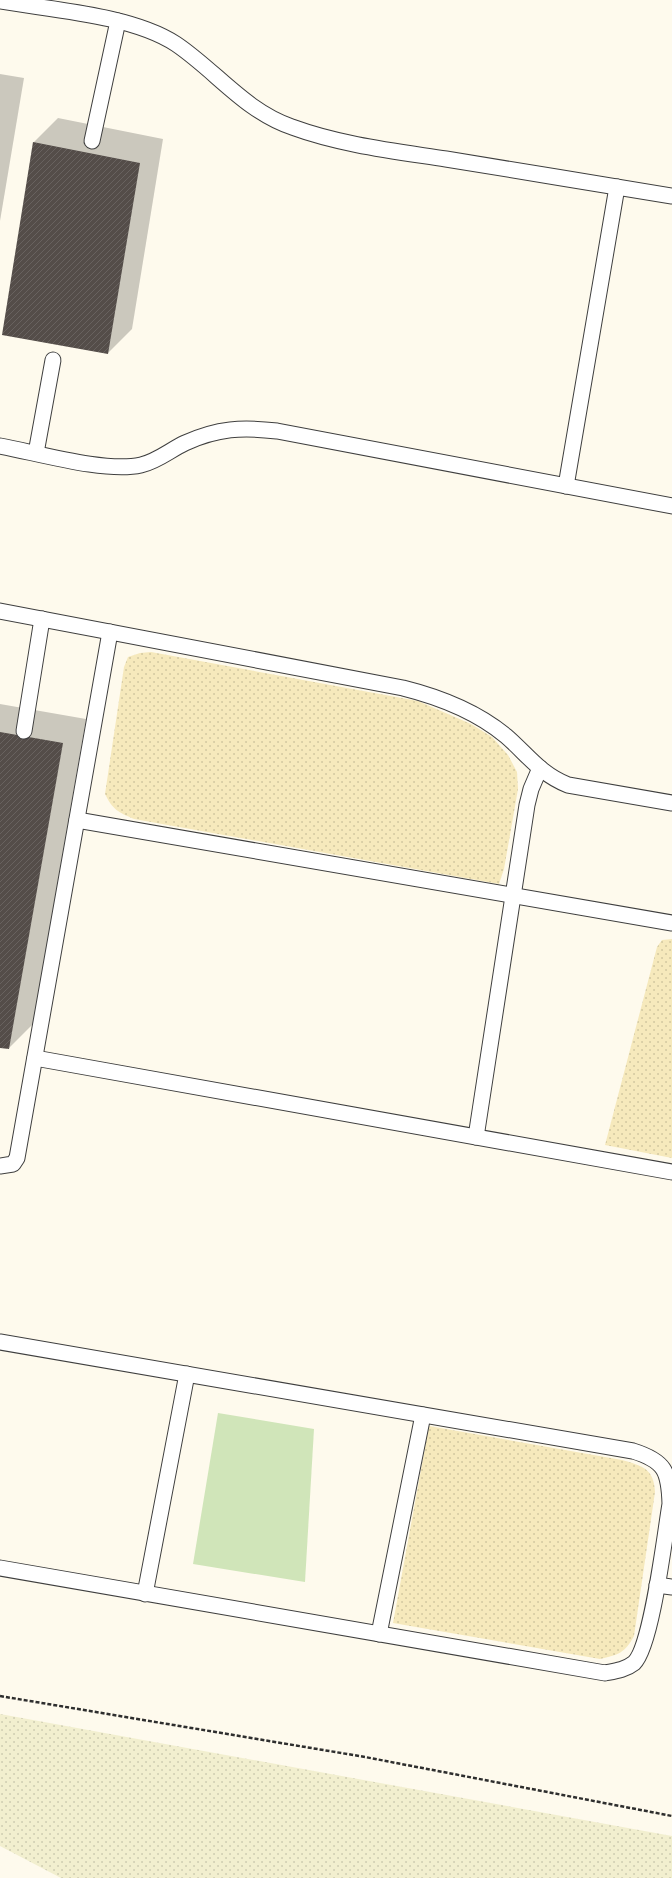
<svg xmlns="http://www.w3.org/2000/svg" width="672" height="1878" viewBox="0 0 672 1878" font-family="Georgia,serif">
<defs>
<pattern id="farmland-dots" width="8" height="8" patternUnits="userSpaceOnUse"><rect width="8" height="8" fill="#f2efcf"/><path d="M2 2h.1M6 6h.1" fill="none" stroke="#ceccb1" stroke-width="1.8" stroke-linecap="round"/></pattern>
<pattern id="sand-dots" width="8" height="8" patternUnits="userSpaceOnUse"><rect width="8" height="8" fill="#f6e9bc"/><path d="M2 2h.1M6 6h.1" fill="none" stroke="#d2c7a0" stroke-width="1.8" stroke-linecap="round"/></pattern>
<pattern id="building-hatch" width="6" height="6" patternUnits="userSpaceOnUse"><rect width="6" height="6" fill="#544d49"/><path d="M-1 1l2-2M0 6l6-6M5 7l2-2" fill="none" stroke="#68625f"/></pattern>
</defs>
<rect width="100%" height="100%" fill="#fefaed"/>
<polygon fill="url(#farmland-dots)" points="0,1714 672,1836 672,1878 61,1878 0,1846"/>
<polygon fill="#d0e5b9" points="218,1413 314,1429 305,1582 193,1564"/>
<g fill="url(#sand-dots)">
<path d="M151 652 418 701 471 724 492 737 508 755 517 772 518 789 504 869 499 884 134 819C118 812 113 810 105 794L124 667 128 657 140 653Z"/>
<polygon points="672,939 672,1158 605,1145 657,947 662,940"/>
<path d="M429 1426 622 1460C642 1466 654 1468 655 1492L634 1636C625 1653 618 1655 600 1659L393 1623Z"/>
</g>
<g fill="#0003">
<polygon points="0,74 24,78 0,221"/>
<polygon points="58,118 163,139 132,329 108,353 34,142"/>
<polygon points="0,704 86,719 33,1024 9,1048 0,1047"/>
</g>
<g fill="url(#building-hatch)">
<polygon points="33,142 140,163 108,354 2,335"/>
<polygon points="0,732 63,743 9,1049 0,1048"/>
</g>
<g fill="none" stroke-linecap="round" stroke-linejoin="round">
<g stroke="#3f3f3f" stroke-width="17">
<g id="lane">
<path d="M0 1C52 10 132 15 176 44 216 71 245 111 292 127 341 145 394 151 446 159 521 171 597 184 672 196"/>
<polyline points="92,141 118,21"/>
<path d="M0 446C38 453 105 473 141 465 158 461 170 450 185 443 218 428 242 427 277 431L672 506"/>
<polyline points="36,453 53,360"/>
<polyline points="566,486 617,187"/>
<polyline points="0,611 110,632"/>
<polyline points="24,731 42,619"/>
<polyline points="77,820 672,923"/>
<polyline points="35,1058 672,1172"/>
<polyline points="476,1137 527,805 531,789 540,768"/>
<path d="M0 1166 13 1164 17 1158 110 632 403 688C439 697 476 711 506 736 527 754 540 774 568 785L672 803"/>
<path d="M0 1342 633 1451C665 1461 669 1471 670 1504 665 1533 652 1646 634 1663 625 1670 616 1671 605 1673L0 1568"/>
<polyline points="657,1585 672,1587"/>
<polyline points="145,1594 187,1374"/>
<polyline points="379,1634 423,1415"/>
</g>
</g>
<polyline stroke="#2e2e2e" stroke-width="2.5" stroke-dasharray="4 2" stroke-linecap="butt" points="0,1696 365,1757 672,1816"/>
<use href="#lane" stroke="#fff" stroke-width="15"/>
</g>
</svg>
